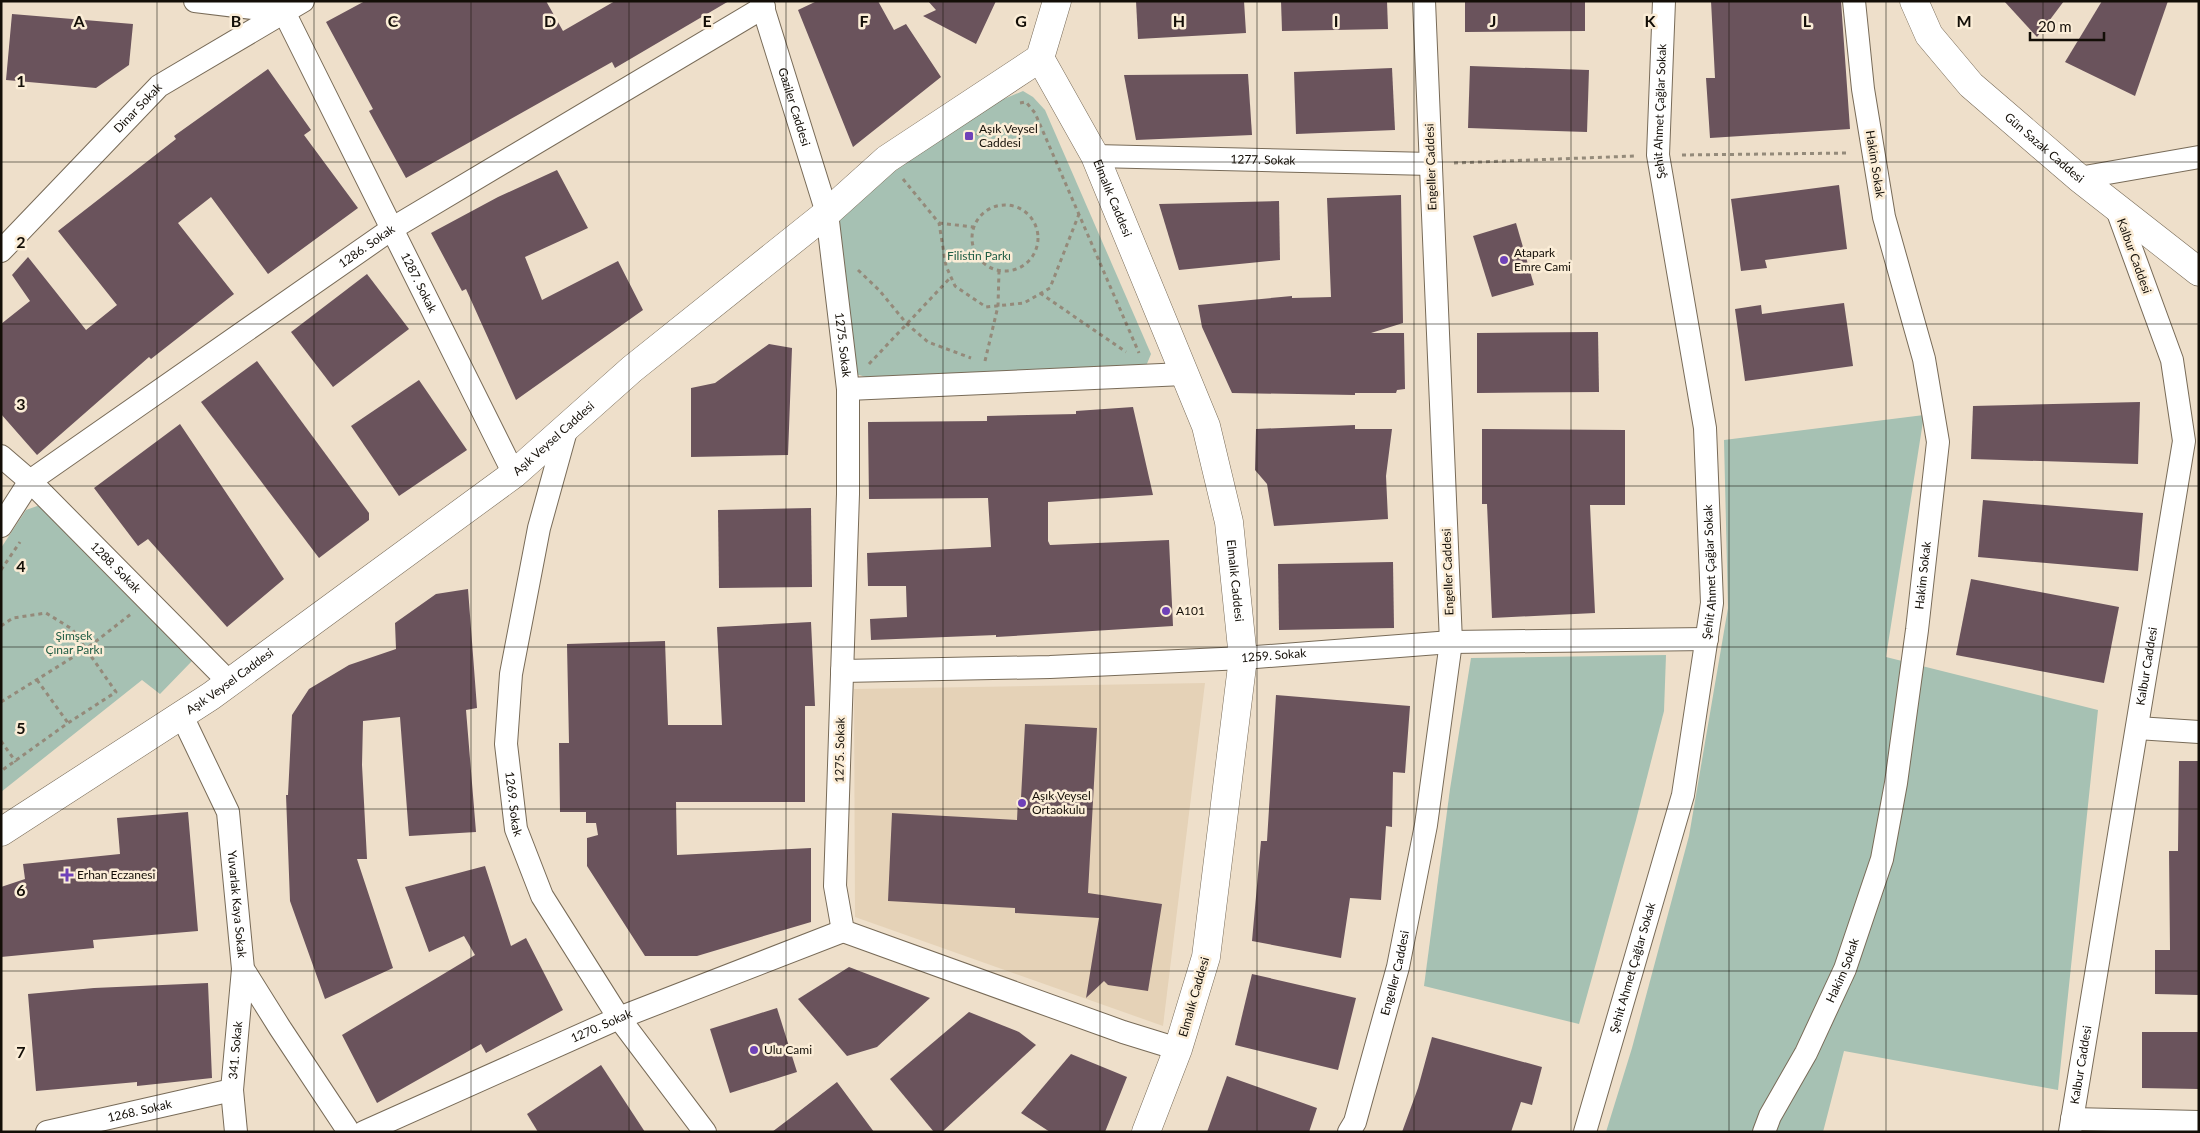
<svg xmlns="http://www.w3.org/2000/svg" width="2200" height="1133" viewBox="0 0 2200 1133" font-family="Lato,sans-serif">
<rect width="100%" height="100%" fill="#eedfca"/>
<polygon fill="#e5d2b7" points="1205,683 1163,1026 855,917 854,689"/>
<g fill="#a6c1b3">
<polygon points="1023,91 1033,97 1045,110 1151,354 1146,366 870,378 855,374 838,222 877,184 980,109"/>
<polygon points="1924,415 1886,657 2098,710 2058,1090 1844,1051 1823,1132 1606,1132 1632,1048 1689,836 1728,608 1724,440"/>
<polygon points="40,505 192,661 160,694 142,680 1,792 1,548 26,510"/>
<polygon points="1666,655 1664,711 1636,820 1579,1024 1424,986 1450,789 1471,658"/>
</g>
<g fill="#6a535c">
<polygon points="365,1 546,1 563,31 615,1 729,1 615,68 612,62 406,178 369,111 373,109 326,22"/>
<polygon points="817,1 878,1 894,30 906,24 941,77 853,147 798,10"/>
<polygon points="928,1 996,1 976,44 923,16 936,10"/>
<polygon points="1136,1 1244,1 1246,33 1138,39"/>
<polygon points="1281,1 1387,1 1388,29 1282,31"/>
<polygon points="1465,1 1585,1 1585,31 1465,32"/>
<polygon points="1711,1 1841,1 1850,129 1710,138 1706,78 1715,78"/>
<polygon points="2004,1 2064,1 2037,37"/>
<polygon points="2102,1 2168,1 2135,96 2065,62"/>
<polygon points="12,14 133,24 129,65 96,88 6,80"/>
<polygon points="1470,66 1589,70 1587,132 1468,128"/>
<polygon points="1392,68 1395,130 1296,134 1294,72"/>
<polygon points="268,69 311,130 304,135 358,208 268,274 211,197 178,223 234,294 151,359 149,357 37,455 1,414 1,324 30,301 12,275 28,257 86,330 117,305 58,231 176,139 174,136"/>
<polygon points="1248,74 1252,135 1136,140 1124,75"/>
<polygon points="557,170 588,228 525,257 542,300 618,261 643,310 516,400 466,289 462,291 431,233 498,197"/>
<polygon points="1839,185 1847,249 1765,260 1767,268 1741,271 1731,199"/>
<polygon points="1401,195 1403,323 1371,333 1404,333 1405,389 1397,390 1396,393 1355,393 1355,395 1232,393 1202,327 1198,305 1292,296 1292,298 1331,297 1327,198"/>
<polygon points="1279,201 1280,260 1179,270 1159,204"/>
<polygon points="1516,223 1534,285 1492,297 1473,236"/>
<polygon points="367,274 409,329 333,387 291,332"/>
<polygon points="1844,303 1853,366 1745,381 1735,309 1761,305 1762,314"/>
<polygon points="1598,332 1599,392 1477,393 1477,333"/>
<polygon points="769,344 792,348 788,455 691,457 691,388 715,383"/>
<polygon points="257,361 369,513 369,520 319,558 201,402"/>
<polygon points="419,380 467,450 399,496 351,426"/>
<polygon points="2140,402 2138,464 1971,459 1973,406"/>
<polygon points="1133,407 1153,495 1048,502 1048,541 1050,545 1169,540 1173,626 996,637 996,635 871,640 870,619 907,617 906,586 868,586 867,553 991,547 988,498 869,499 868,422 987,421 987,416 1076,414 1076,411"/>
<polygon points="180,424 284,579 227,627 148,539 138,546 94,488"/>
<polygon points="1355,425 1355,429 1392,429 1386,476 1388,519 1274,526 1267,484 1255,470 1256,429"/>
<polygon points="1482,429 1625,430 1625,505 1590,505 1595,613 1492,618 1487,504 1482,504"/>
<polygon points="1983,500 2143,513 2138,571 1978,557"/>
<polygon points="811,508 812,587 719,588 718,510"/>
<polygon points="1393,562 1394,628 1279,630 1278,564"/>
<polygon points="1971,579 2119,607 2104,683 1956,655"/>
<polygon points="468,589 477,708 466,710 476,832 409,836 400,717 363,721 362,765 367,859 357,859 393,968 325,999 290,901 286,795 288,795 292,715 309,689 349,665 396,649 395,623 436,594"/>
<polygon points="811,622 815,706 805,706 805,802 676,802 677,855 811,848 811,922 697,956 645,956 587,866 587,838 598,835 596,823 586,823 586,812 560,812 559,743 569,743 567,644 665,641 668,725 722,725 717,627"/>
<polygon points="1276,695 1410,706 1405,773 1393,772 1392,827 1386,826 1381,900 1350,898 1341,958 1252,941 1261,841 1267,841"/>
<polygon points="1025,724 1097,728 1088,893 1162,904 1148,991 1108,985 1104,981 1086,998 1099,918 1015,913 1015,908 888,901 892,813 1017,820 1018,798 1021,798"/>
<polygon points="2179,761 2199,761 2199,995 2155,994 2155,950 2170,950 2169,851 2178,851"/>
<polygon points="188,812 198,931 93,940 94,948 1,957 1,887 25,879 23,864 120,854 117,818"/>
<polygon points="485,866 511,946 526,938 563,1010 486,1053 481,1044 377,1103 342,1035 475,955 464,936 429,952 405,887"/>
<polygon points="849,967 930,998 877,1047 847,1056 798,999"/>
<polygon points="1252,974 1356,998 1338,1070 1235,1045"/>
<polygon points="208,983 212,1078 137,1086 137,1082 36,1091 28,994 94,988"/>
<polygon points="777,1008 797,1072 730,1093 710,1029"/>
<polygon points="969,1012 1019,1032 1036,1045 942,1132 934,1132 890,1079"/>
<polygon points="2142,1032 2199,1032 2199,1089 2142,1088"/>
<polygon points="1432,1037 1542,1067 1532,1105 1521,1102 1511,1132 1402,1132 1418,1088"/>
<polygon points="1071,1054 1127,1077 1105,1132 1050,1132 1021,1113"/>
<polygon points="601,1065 645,1132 538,1132 527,1114"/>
<polygon points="1227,1076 1317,1108 1309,1132 1207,1132"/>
<polygon points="837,1082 874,1132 772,1132 797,1113"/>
</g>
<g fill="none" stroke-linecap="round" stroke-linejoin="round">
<g stroke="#786b58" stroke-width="24">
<g id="street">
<path id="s1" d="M195 1 284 12 514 474"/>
<path id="s2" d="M761 1 827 213 848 389V494L835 886 843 931 1123 1032 1178 1049"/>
<path id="s3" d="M1095 156 1431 164"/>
<polyline points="2079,178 2199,157"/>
<path id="s4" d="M1 251 159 86 303 1"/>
<polyline points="848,389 1184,374"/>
<path id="s5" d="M567 427 539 528 511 674 506 744 516 829 542 896 619 1018 705 1132"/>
<path id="s6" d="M1 456 30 481 229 682"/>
<path id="s7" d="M1 526 30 481 393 228 764 7"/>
<path id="s8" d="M842 671 1050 667 1243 658 1451 642 1707 639"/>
<path id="s9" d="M182 716 228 812 243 969 280 1028 349 1132"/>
<polyline points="2137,728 2199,732"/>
<polyline points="2072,1119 2199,1122"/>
<path id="s10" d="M47 1132 232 1090"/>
<path id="s11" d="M236 1132 232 1090 243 969"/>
<path id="s12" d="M364 1132 619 1018 843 931"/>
<path id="s13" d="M1349 1132 1355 1122 1398 967 1426 825 1451 642 1424 1"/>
<path id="s14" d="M1585 1132 1683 795 1712 603 1705 428 1658 155 1664 1"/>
<path id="s15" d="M1764 1132 1770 1116 1806 1053 1845 969 1882 859 1896 783 1917 630 1938 442 1924 359 1884 217 1863 89 1854 1"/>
<path id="s16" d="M2070 1132 2184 441 2172 360 2116 207"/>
</g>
</g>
<g stroke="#786b58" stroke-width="29">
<g id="secondary">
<path id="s17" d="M1914 1 1929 35 1971 85 2079 178 2199 272"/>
<path id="s18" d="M1040 58 1095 156 1206 426 1229 522 1243 658 1206 957 1178 1049 1146 1132"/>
<path id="s19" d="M1 832 211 696 514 474 632 369 827 213 887 159 1040 58 1057 1"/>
</g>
</g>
<g stroke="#948a7a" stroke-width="3" stroke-dasharray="4 4" stroke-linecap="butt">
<polyline points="1020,103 1026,102 1035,113 1139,353"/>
<polyline points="969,137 976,136 982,129"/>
<polyline points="1682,155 1850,153"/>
<polyline points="1454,163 1635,156"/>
<polyline points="903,179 939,223 946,266 955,286 986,307 1024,303 1050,288 1079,214"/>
<circle cx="1005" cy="238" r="33"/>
<polyline points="939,223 973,227"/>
<polyline points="858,270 879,290 907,324 928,342 971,358"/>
<polyline points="1040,293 1126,352"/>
<polyline points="985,361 998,306 999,271"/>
<polyline points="869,364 951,277"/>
<polyline points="1,570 20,542"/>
<polyline points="1,626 13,618 46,613 72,629 116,692 68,723 1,771"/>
<polyline points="37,680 68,723"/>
<polyline points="1,702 86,649 131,614"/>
<polyline points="1,741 16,762"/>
</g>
<use href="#street" stroke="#fff" stroke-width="22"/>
<use href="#secondary" stroke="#fff" stroke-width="28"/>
</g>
<path fill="none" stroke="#130e07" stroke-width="1" stroke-opacity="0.55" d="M157 1V1132M314 1V1132M471 1V1132M629 1V1132M786 1V1132M943 1V1132M1100 1V1132M1257 1V1132M1414 1V1132M1571 1V1132M1729 1V1132M1886 1V1132M2043 1V1132M1 162H2199M1 324H2199M1 486H2199M1 647H2199M1 809H2199M1 971H2199"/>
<g fill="#6f41b8" stroke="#fbedd7" stroke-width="2">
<rect x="964" y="131" width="10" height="10" rx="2.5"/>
<circle cx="1504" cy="260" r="5"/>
<circle cx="1166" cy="611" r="5"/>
<circle cx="1022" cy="803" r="5"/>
<path d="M64.5 867.5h5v5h5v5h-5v5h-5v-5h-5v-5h5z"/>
<circle cx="754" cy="1050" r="5"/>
</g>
<g text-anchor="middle" stroke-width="5" stroke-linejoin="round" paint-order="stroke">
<g font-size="12" fill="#130e07" stroke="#fbedd7">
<text dy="4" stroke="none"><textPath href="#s2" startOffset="111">Gaziler Caddesi</textPath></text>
<text dy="4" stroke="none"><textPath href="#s4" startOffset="198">Dinar Sokak</textPath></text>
<text dy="4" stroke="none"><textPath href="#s14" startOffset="1041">Şehit Ahmet Çağlar Sokak</textPath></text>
<text dy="4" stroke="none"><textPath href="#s17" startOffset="199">Gün Sazak Caddesi</textPath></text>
<text dy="4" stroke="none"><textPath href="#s3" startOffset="168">1277. Sokak</textPath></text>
<text transform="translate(1875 164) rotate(81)" y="4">Hakim Sokak</text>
<text transform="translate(1431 167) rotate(-92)" y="4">Engeller Caddesi</text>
<text dy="4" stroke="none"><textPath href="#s18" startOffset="158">Elmalık Caddesi</textPath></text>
<text dy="4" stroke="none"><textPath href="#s7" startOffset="464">1286. Sokak</textPath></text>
<text transform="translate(2134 256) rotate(70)" y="4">Kalbur Caddesi</text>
<text dy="4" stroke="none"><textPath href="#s1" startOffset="392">1287. Sokak</textPath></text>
<text dy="4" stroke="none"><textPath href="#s2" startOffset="355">1275. Sokak</textPath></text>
<text dy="4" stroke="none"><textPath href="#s19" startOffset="679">Aşık Veysel Caddesi</textPath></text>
<text dy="4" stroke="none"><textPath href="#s6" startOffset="160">1288. Sokak</textPath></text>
<text transform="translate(1448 572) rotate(-92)" y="4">Engeller Caddesi</text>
<text dy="4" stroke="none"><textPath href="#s14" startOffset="576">Şehit Ahmet Çağlar Sokak</textPath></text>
<text dy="4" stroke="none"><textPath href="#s15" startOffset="585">Hakim Sokak</textPath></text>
<text dy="4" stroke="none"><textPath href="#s18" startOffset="562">Elmalık Caddesi</textPath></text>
<text dy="4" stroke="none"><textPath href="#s8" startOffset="432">1259. Sokak</textPath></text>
<text dy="4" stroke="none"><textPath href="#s16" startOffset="472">Kalbur Caddesi</textPath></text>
<text dy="4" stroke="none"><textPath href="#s19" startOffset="274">Aşık Veysel Caddesi</textPath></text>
<text transform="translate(840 750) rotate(-89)" y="4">1275. Sokak</text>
<text dy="4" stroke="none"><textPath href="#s5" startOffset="384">1269. Sokak</textPath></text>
<text dy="4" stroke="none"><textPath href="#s9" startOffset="199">Yuvarlak Kaya Sokak</textPath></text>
<text dy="4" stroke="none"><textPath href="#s14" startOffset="171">Şehit Ahmet Çağlar Sokak</textPath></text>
<text dy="4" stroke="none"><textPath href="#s15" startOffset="180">Hakim Sokak</textPath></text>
<text dy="4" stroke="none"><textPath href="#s13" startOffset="166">Engeller Caddesi</textPath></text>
<text transform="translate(1194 997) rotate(-74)" y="4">Elmalık Caddesi</text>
<text dy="4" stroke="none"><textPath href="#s12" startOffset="260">1270. Sokak</textPath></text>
<text dy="4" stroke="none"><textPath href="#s11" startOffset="82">341. Sokak</textPath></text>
<text dy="4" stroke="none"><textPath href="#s16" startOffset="68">Kalbur Caddesi</textPath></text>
<text dy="4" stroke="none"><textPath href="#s10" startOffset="95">1268. Sokak</textPath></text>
</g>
<g font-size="12" fill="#130e07" stroke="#fbedd7" text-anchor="start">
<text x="979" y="133">Aşık Veysel<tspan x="979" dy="14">Caddesi</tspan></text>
<text x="1514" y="257">Atapark<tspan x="1514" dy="14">Emre Cami</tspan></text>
<text x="1176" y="615">A101</text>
<text x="1032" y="800">Aşık Veysel<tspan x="1032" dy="14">Ortaokulu</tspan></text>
<text x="77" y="879">Erhan Eczanesi</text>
<text x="764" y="1054">Ulu Cami</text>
</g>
<g font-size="12" fill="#205d45" stroke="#fbedd7">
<text x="979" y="260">Filistin Parkı</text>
<text x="74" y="640">Şimşek<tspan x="74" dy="14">Çınar Parkı</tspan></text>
</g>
</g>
<g font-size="16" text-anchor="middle" font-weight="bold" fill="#130e07" stroke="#fbedd7" stroke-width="5" stroke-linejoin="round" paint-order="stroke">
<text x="79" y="27">A</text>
<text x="236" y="27">B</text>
<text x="393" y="27">C</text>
<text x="550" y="27">D</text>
<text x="707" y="27">E</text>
<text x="864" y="27">F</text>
<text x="1021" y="27">G</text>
<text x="1179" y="27">H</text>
<text x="1336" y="27">I</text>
<text x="1493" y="27">J</text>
<text x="1650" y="27">K</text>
<text x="1807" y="27">L</text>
<text x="1964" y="27">M</text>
<text x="21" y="87">1</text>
<text x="21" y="248">2</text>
<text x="21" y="410">3</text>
<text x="21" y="572">4</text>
<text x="21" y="734">5</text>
<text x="21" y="896">6</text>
<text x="21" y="1058">7</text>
</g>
<rect width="2200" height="1133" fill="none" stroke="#130e07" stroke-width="5"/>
<path d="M2030 32v8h74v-8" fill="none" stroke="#130e07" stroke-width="2.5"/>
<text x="2038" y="32" font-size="15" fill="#130e07" stroke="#fbedd7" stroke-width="4" paint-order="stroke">20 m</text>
</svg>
